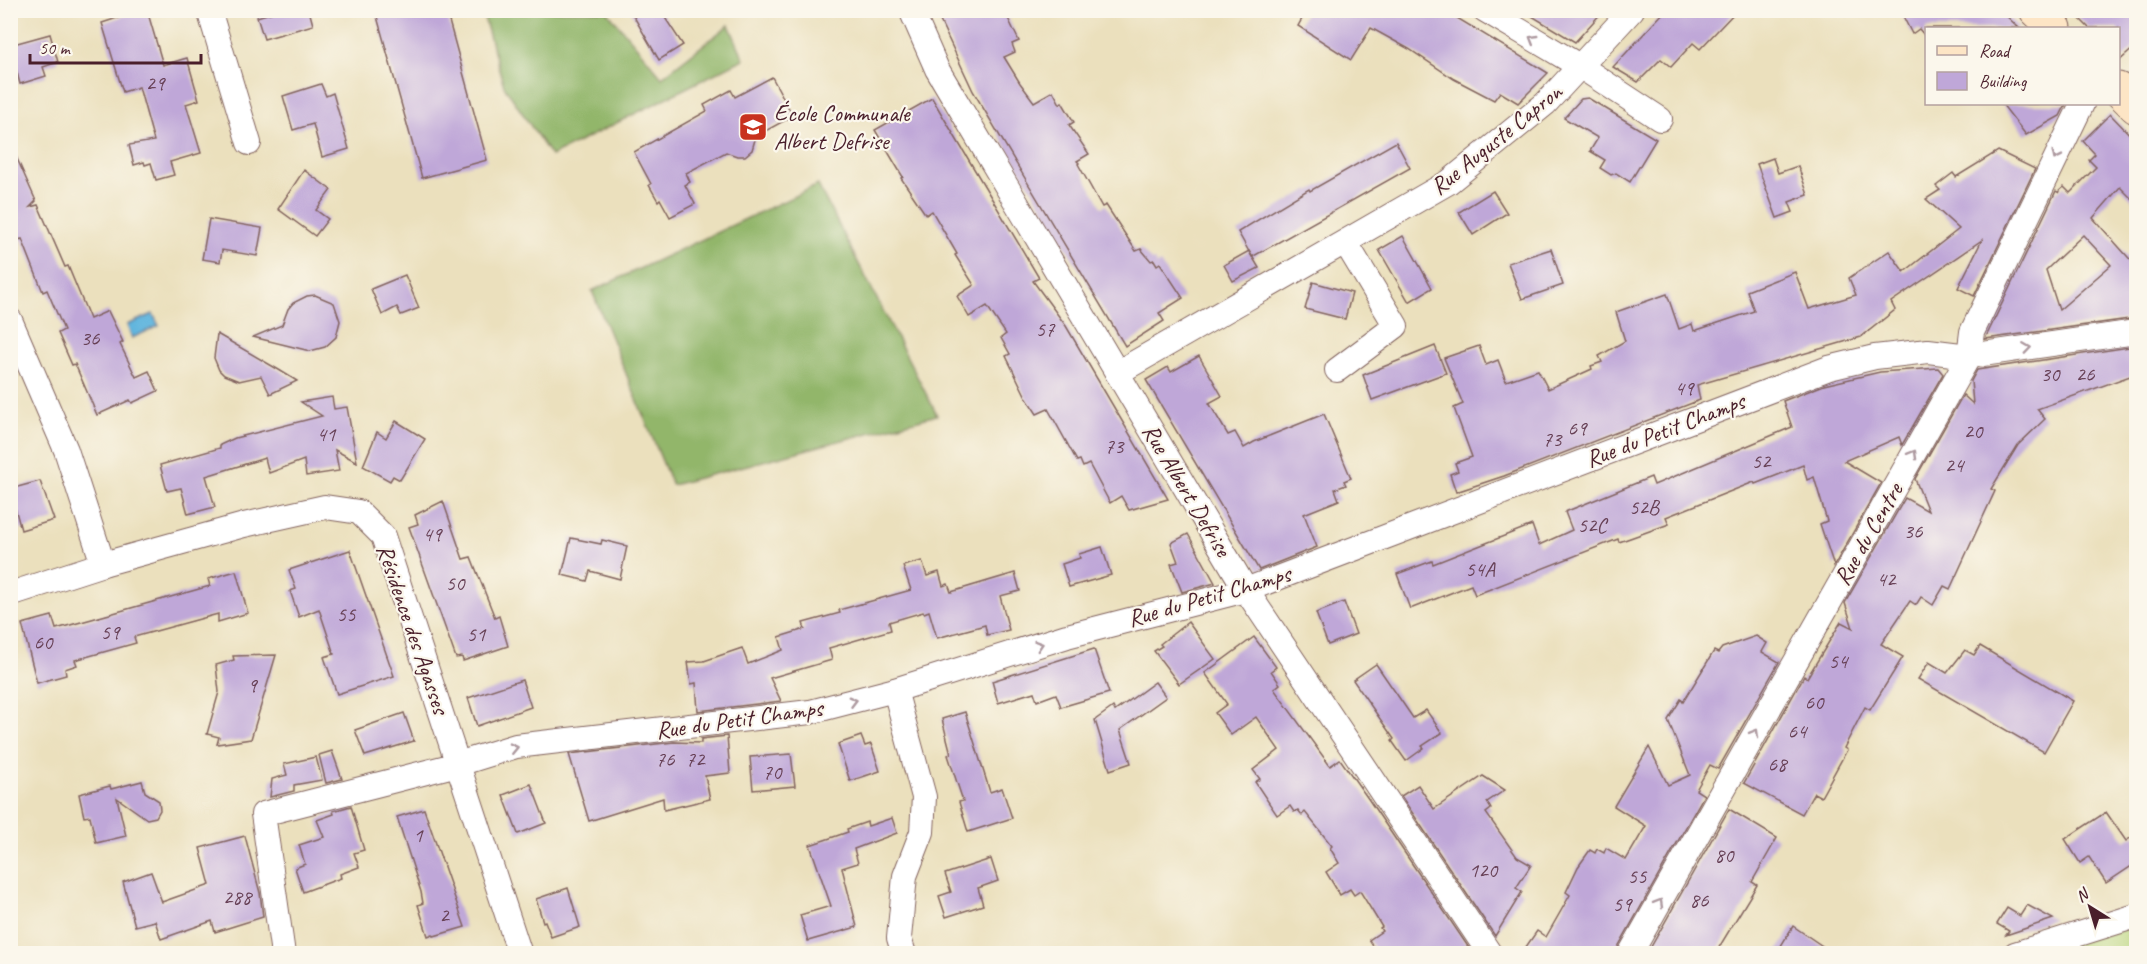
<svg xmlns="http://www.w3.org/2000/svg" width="2147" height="964" viewBox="0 0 2147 964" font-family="Caveat,sans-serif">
<rect width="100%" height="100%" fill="#fbf7ec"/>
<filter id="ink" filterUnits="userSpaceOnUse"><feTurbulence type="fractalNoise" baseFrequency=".0167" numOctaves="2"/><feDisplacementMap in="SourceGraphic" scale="12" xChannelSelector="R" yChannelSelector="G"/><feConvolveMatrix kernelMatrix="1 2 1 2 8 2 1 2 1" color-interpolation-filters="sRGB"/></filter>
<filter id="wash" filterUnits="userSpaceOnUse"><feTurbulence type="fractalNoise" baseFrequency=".008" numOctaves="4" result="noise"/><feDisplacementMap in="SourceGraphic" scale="24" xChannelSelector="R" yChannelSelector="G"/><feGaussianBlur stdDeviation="1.35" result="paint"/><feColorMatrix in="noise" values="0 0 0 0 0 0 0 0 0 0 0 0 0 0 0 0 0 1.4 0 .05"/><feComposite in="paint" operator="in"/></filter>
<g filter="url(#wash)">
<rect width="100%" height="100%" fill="#ebe0bd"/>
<polygon fill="#b8d47a" stroke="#817a52" stroke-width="1.5" points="2136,916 2136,953 2015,954"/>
<g fill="#92b66a" stroke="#6e6a4a" stroke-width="1.5">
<polygon points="482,11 607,11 662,77 729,25 744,59 551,156 504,86"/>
<polygon points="818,185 937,415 672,485 592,291"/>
</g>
<polygon fill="#62b6de" stroke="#566a84" stroke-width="1.5" points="153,314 159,326 132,338 127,325"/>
<g id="blocks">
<g fill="#bfa7d8" fill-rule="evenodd">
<polygon points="142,10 147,10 163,65 187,58 199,100 186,104 201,153 170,162 174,175 156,180 151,163 145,165 144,162 134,165 129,145 154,141 139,87 123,92 102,23"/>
<polygon points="280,10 309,10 313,25 264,39 257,17"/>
<polygon points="385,10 446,10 487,160 422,178 376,13"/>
<polygon points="630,10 660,10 683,45 659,60"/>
<polygon points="935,10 1004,10 1019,41 1012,44 1015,52 1004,57 1020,83 1034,102 1053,91 1060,104 1062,102 1074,122 1069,125 1089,154 1077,161 1079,163 1078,164 1102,207 1106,205 1136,251 1141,249 1151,261 1154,260 1157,265 1160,263 1183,298 1159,313 1164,321 1125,346 973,91"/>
<polygon points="1307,10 1444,10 1548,73 1518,103 1500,92 1494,100 1454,79 1409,49 1371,28 1351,60 1298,26"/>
<polygon points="1522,10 1604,10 1575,42"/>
<polygon points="1666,10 1737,10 1700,49 1693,43 1671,67 1661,59 1638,82 1613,67"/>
<polygon points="1900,10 2000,10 2019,28 1926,28 1925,36 1919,29 1912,34"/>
<polygon points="2071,10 2136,10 2136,46 2118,62 2118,28 2089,28"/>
<polygon points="50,34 58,62 43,67 46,76 20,84 10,45"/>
<polygon points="772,77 793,116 756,136 752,150 745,156 737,156 726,152 686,173 690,182 685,185 695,204 670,217 660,199 658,201 649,185 651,184 634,152 707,111 704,105 731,90 735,97"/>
<polygon points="321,84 326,96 333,93 349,149 322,157 313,124 293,130 283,96"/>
<polygon points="932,98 1039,278 1033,281 1066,326 1168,499 1129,510 1121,496 1110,503 1089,464 1083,467 1080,460 1077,461 1048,409 1037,414 1027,399 1006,356 1010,354 1001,338 1006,334 987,306 969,317 957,296 974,285 955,255 957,254 932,211 926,215 901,178 903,177 875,130"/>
<polygon points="1588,98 1656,139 1630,182 1616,173 1611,175 1600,168 1605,160 1590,151 1598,138 1564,118 1581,99"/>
<polygon points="2002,104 2066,104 2060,116 2026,135"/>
<path d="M2110 114 2136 141V203L2120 187 2093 218 2136 266V318L1985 339 2056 191 2059 193 2058 192 2064 187 2070 193 2096 167 2089 160 2095 154 2083 141ZM2083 235 2111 265 2059 310 2046 270Z"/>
<polygon points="1396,142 1410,168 1252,257 1238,232 1309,189 1310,191"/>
<polygon points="10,143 36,201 30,207 38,205 65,267 68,266 90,319 108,311 123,342 120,344 136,377 149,371 158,391 132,403 130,400 97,415 75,364 72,365 58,333 64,330 47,290 43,292 22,239 18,240 10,226"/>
<polygon points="1998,151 2035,169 1974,296 1958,288 1982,240 1891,302 1895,310 1861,337 1697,385 1700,400 1504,476 1456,492 1450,474 1458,471 1455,463 1472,457 1454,408 1463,404 1444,358 1479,346 1486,365 1498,360 1506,381 1538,370 1548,389 1592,369 1591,366 1602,362 1599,356 1625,341 1616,312 1667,294 1679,329 1692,324 1694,331 1754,311 1747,291 1795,272 1809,309 1856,295 1849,278 1889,251 1904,272 1959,229 1926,199 1940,190 1936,186 1953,173 1956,177"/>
<polygon points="1773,158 1778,173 1798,166 1808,195 1789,202 1793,212 1777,218 1757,164"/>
<polygon points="304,170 331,190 316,210 328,219 315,236 278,209"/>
<polygon points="1493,191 1507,213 1473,235 1459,212"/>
<polygon points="209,219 262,228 257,256 222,250 220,262 202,259"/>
<polygon points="1403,236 1432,288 1409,302 1379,250"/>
<polygon points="1551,249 1563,285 1522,299 1508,263"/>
<polygon points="1249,251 1259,268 1233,281 1224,265"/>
<polygon points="405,275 419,308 401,315 397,307 382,315 371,289"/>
<polygon points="1313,282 1352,293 1345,319 1305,309"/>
<polygon points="315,295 334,303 340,321 336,337 325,347 310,351 253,337 282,325 288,309 293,303 307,296"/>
<polygon points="217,334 279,370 297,381 270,394 261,376 239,381 224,375 219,370 214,358"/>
<polygon points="1435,346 1446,373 1372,400 1363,375"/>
<polygon points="2136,346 2136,374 2037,409 2045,419 2018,445 1991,489 1995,491 1950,589 1944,586 1933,605 1921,597 1916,605 1910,601 1881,644 1903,657 1870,710 1865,707 1844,748 1847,750 1821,797 1814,793 1802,814 1744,783 1804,676 1807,678 1841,622 1853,628 1845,603 1905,498 1928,511 1915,479 1963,395 1973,404 1971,381 1977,370"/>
<polygon points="1199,356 1222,396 1209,403 1228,435 1235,432 1244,448 1254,442 1324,414 1351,478 1344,481 1346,485 1335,489 1339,500 1304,514 1317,547 1259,570 1146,380 1168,367 1171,372"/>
<polygon points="1938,368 1943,374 1902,445 1899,437 1844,461 1881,483 1834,566 1820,524 1827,521 1814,477 1807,480 1803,465 1755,484 1754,482 1666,517 1669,524 1619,542 1618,539 1475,595 1471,585 1410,609 1397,574 1432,561 1433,564 1532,525 1539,545 1572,530 1565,512 1651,477 1654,485 1792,427 1783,401 1824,385 1880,372"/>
<polygon points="332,397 334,409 347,407 357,462 335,450 339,471 306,476 304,460 269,473 265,458 206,476 215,507 188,514 181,488 167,491 160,465 220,448 220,445 235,438 322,416 301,402"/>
<polygon points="396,421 425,439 400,480 393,476 390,481 363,466 377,432 386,438"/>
<polygon points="40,481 54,520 21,530 10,489"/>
<polygon points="443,501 463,559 471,557 495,618 499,616 508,646 463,661 462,657 456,658 409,527 418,524 415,515"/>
<polygon points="1188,534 1215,583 1182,592 1171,564 1178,562 1171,543"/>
<polygon points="571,538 601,544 602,540 627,546 620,579 590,571 587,581 562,575"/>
<polygon points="1102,547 1111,575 1069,587 1062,564 1080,558 1079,554"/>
<polygon points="350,550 394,676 337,694 324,657 334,654 319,609 299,617 290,591 296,589 289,570"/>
<polygon points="922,561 927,576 939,572 943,586 948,584 951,592 1015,573 1020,591 1000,596 1009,630 987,635 985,625 937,638 929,611 924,613 923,612 889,622 891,630 829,648 832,660 770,678 781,701 698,711 696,683 691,684 688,662 704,661 742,648 748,664 783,650 779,637 805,629 803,623 840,613 839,610 911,590 903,566"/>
<polygon points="236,571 248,613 218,622 218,614 134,637 136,643 75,660 77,665 65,669 66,675 37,683 22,624 52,616 56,629 210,586 208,579"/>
<polygon points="1344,602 1356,634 1328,645 1316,613"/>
<polygon points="1188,622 1215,659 1179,684 1154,651 1162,646 1160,644"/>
<polygon points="1756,636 1767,643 1762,652 1779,662 1718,769 1710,765 1696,790 1704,795 1618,947 1616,954 1521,954 1537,931 1546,937 1570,895 1566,892 1578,867 1590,850 1595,853 1597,849 1604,853 1606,848 1626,860 1646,826 1614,806 1649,747 1668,785 1690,775 1668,720 1681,699 1683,702 1714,651 1718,653 1722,648"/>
<polygon points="1254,637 1276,667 1271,671 1280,684 1274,689 1330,766 1340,759 1369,800 1473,954 1378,954 1369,940 1382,931 1380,928 1382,927 1360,891 1354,895 1350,889 1340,895 1326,872 1339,863 1330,848 1332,846 1305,812 1302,815 1298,810 1294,812 1290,806 1277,815 1255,782 1260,779 1253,770 1279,750 1256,717 1231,735 1215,713 1227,704 1205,673"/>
<polygon points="1980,646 2073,701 2044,752 1918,679 1929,662 1947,673 1965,650 1974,655"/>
<polygon points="1094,649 1109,693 1061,707 1056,694 1037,701 1034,692 998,703 992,681"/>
<polygon points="276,655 251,739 217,744 219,737 207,734 219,692 216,665 234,660 233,656"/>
<polygon points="1376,664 1413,718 1426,710 1442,733 1422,746 1424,748 1406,761 1392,741 1394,739 1353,680"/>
<polygon points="522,680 531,707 477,726 468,698"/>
<polygon points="1155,682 1166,697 1120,730 1131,763 1110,770 1095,720 1113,707 1115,711"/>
<polygon points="965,712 990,792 1002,788 1012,818 968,832 959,802 963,801 948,755 951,754 942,719"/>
<polygon points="404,713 414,741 365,756 355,730"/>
<polygon points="727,736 730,773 705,776 710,799 664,810 663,798 589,821 569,754 674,742 701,743 701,739"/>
<polygon points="861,736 865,746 871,744 880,771 850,781 838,744"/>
<polygon points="332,751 342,779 326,783 319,755"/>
<polygon points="791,754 795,786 753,790 750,757"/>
<polygon points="316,757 322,780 294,785 294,791 270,797 272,779 287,775 284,764"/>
<polygon points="1483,776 1505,790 1487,802 1491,809 1486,813 1517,857 1531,865 1516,888 1522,892 1495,936 1401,796 1418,785 1434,809"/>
<polygon points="142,781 145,792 159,801 160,810 156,817 147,819 117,798 126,836 96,843 90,816 84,817 79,794 110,786 111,789"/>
<polygon points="531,784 546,823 518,834 503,795"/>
<polygon points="351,806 364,850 354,853 359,867 340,874 341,878 303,892 295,868 305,864 299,845 324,837 317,820 334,814 333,811"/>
<polygon points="424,809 465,927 434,936 433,934 428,936 418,905 423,903 421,892 397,817"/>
<polygon points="1729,809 1777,838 1752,882 1757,885 1715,954 1647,954"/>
<polygon points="2106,812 2126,841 2136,834 2136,863 2106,883 2089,857 2080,863 2065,839"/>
<polygon points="892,818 897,833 854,849 858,863 842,868 857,927 808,941 800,915 831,906 810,845 848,832 847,829 867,822 868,826"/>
<polygon points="245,836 260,893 263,917 215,932 212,921 161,939 155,921 135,926 123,882 151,872 162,902 210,885 200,848"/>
<polygon points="991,859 998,881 978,888 983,905 946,917 939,896 951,892 945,874"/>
<polygon points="568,888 580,927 551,937 545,921 543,922 536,899"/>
<polygon points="2027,905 2053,919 2006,935 2009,931 1997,924 2007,908 2020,916"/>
<polygon points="1793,926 1834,954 1776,954"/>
</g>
</g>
</g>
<g filter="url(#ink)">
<use href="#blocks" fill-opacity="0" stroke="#82635e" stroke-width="1.5"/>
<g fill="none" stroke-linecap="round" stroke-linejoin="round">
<g stroke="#82635e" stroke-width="26">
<g id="street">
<polyline points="209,10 249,143"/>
<polyline points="911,10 937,69 1246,590 1490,954"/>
<polyline points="1485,10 1581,67 1660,119"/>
<polyline points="10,320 66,450 103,564 244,525 325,507 359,512 383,536 520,954"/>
<polyline points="1337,370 1396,326 1346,243"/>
<polyline points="1117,373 1449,182 1545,104 1632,10"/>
<polyline points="10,594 103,564"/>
<polyline points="895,690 924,797 922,832 905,876 899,938 904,954"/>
<polyline points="283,954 263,814 458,764 516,746 810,712 895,690 1067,636 1246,590 1829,368 1875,357 1928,351 1969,356 2136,332"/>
<polyline points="1630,954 1969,356 1972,332 2082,104"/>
<polyline points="2015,954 2136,916"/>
</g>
</g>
<g stroke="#82635e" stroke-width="35">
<g id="secondary">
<polyline points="2036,10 2055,28"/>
<polyline points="2118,89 2136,107"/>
</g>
</g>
<use href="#street" stroke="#fff" stroke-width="24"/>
<use href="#secondary" stroke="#fde5c5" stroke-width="33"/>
</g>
<defs><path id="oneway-chevron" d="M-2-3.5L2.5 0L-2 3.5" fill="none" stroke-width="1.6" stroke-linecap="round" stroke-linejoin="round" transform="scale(1.5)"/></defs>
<g stroke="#ae9aa0">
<use href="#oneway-chevron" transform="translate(1533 39) rotate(-149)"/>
<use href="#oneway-chevron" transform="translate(2056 156) rotate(116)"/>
<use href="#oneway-chevron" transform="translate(2027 348) rotate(-8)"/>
<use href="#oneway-chevron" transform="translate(1913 454) rotate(-60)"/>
<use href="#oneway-chevron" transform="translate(1039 645) rotate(-18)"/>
<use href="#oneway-chevron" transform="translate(853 701) rotate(-15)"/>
<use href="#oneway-chevron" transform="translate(1755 733) rotate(-60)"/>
<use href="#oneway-chevron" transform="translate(514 748) rotate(-13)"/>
<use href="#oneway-chevron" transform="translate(1659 903) rotate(-60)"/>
</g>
</g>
<defs>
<g id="school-square" transform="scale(1.5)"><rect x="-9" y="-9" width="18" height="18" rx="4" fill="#c8321e" stroke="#fbf7ec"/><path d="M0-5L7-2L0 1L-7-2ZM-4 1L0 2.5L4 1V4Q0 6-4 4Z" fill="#fff"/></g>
</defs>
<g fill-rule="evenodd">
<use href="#school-square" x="753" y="127"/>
</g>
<g text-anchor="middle" stroke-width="4.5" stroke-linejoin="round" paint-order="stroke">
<g font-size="21" fill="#674156">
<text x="155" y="90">29</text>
<text x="1045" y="336">57</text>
<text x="90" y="345">36</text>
<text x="2050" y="381">30</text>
<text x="2085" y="381">26</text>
<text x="1684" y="395">49</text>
<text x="1577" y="435">69</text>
<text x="1973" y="438">20</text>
<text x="326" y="441">41</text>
<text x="1552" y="446">73</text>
<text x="1114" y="453">73</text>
<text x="1761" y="468">52</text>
<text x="1954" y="472">24</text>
<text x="1644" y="514">52B</text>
<text x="1592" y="532">52C</text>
<text x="1913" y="538">36</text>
<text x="432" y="541">49</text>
<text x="1480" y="576">54A</text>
<text x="1886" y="586">42</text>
<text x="455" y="590">50</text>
<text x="346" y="621">55</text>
<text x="110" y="639">59</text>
<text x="476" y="641">51</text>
<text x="43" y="649">60</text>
<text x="1838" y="668">54</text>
<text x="252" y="692">9</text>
<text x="1814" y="709">60</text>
<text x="1797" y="738">64</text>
<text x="665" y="766">76</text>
<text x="695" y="766">72</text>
<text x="1777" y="771">68</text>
<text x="772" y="779">70</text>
<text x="418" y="842">1</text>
<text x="1724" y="862">80</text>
<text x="1483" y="877">120</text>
<text x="1637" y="883">55</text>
<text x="237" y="904">288</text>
<text x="1699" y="907">86</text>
<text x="1622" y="911">59</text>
<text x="444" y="922">2</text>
</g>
<g font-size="24" fill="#4a1f2b" stroke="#fbf7ec" text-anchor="start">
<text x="774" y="121">École Communale<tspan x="774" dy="28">Albert Defrise</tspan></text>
</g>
<g font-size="24" fill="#4a1f2b" stroke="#fbf7ec">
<text transform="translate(1496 139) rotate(-39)" y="8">Rue Auguste Capron</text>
<text transform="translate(1665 430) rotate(-21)" y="8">Rue du Petit Champs</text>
<text transform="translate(1187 490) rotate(59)" y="8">Rue Albert Defrise</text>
<text transform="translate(1868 534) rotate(-60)" y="8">Rue du Centre</text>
<text transform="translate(1209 596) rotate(-16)" y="8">Rue du Petit Champs</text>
<text transform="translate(413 629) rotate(71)" y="8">Résidence des Agasses</text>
<text transform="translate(739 719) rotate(-8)" y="8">Rue du Petit Champs</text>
</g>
</g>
<rect width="2147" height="964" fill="none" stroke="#fbf7ec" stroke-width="36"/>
<rect x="1925" y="27" width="195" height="78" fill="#fbf7ec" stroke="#b4a19f" stroke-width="1.5"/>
<rect x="1937" y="46" width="30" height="9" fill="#fde5c5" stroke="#b4a19f" stroke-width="1.5"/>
<text x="1979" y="57" font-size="18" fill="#4a1f2b">Road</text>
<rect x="1937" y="72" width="30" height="18" fill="#bfa7d8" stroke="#b4a19f" stroke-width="1.5"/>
<text x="1979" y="87" font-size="18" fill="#4a1f2b">Building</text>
<g transform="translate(2090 907) rotate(323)" stroke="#fbf7ec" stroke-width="4.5" paint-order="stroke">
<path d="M0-4.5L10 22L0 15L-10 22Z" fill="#4a1f2b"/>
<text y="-9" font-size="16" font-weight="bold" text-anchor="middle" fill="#4a1f2b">N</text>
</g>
<path d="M30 54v9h171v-9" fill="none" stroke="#4a1f2b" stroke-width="3"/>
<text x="39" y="54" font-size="18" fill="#4a1f2b" stroke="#fbf7ec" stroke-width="4.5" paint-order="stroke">50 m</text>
</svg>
